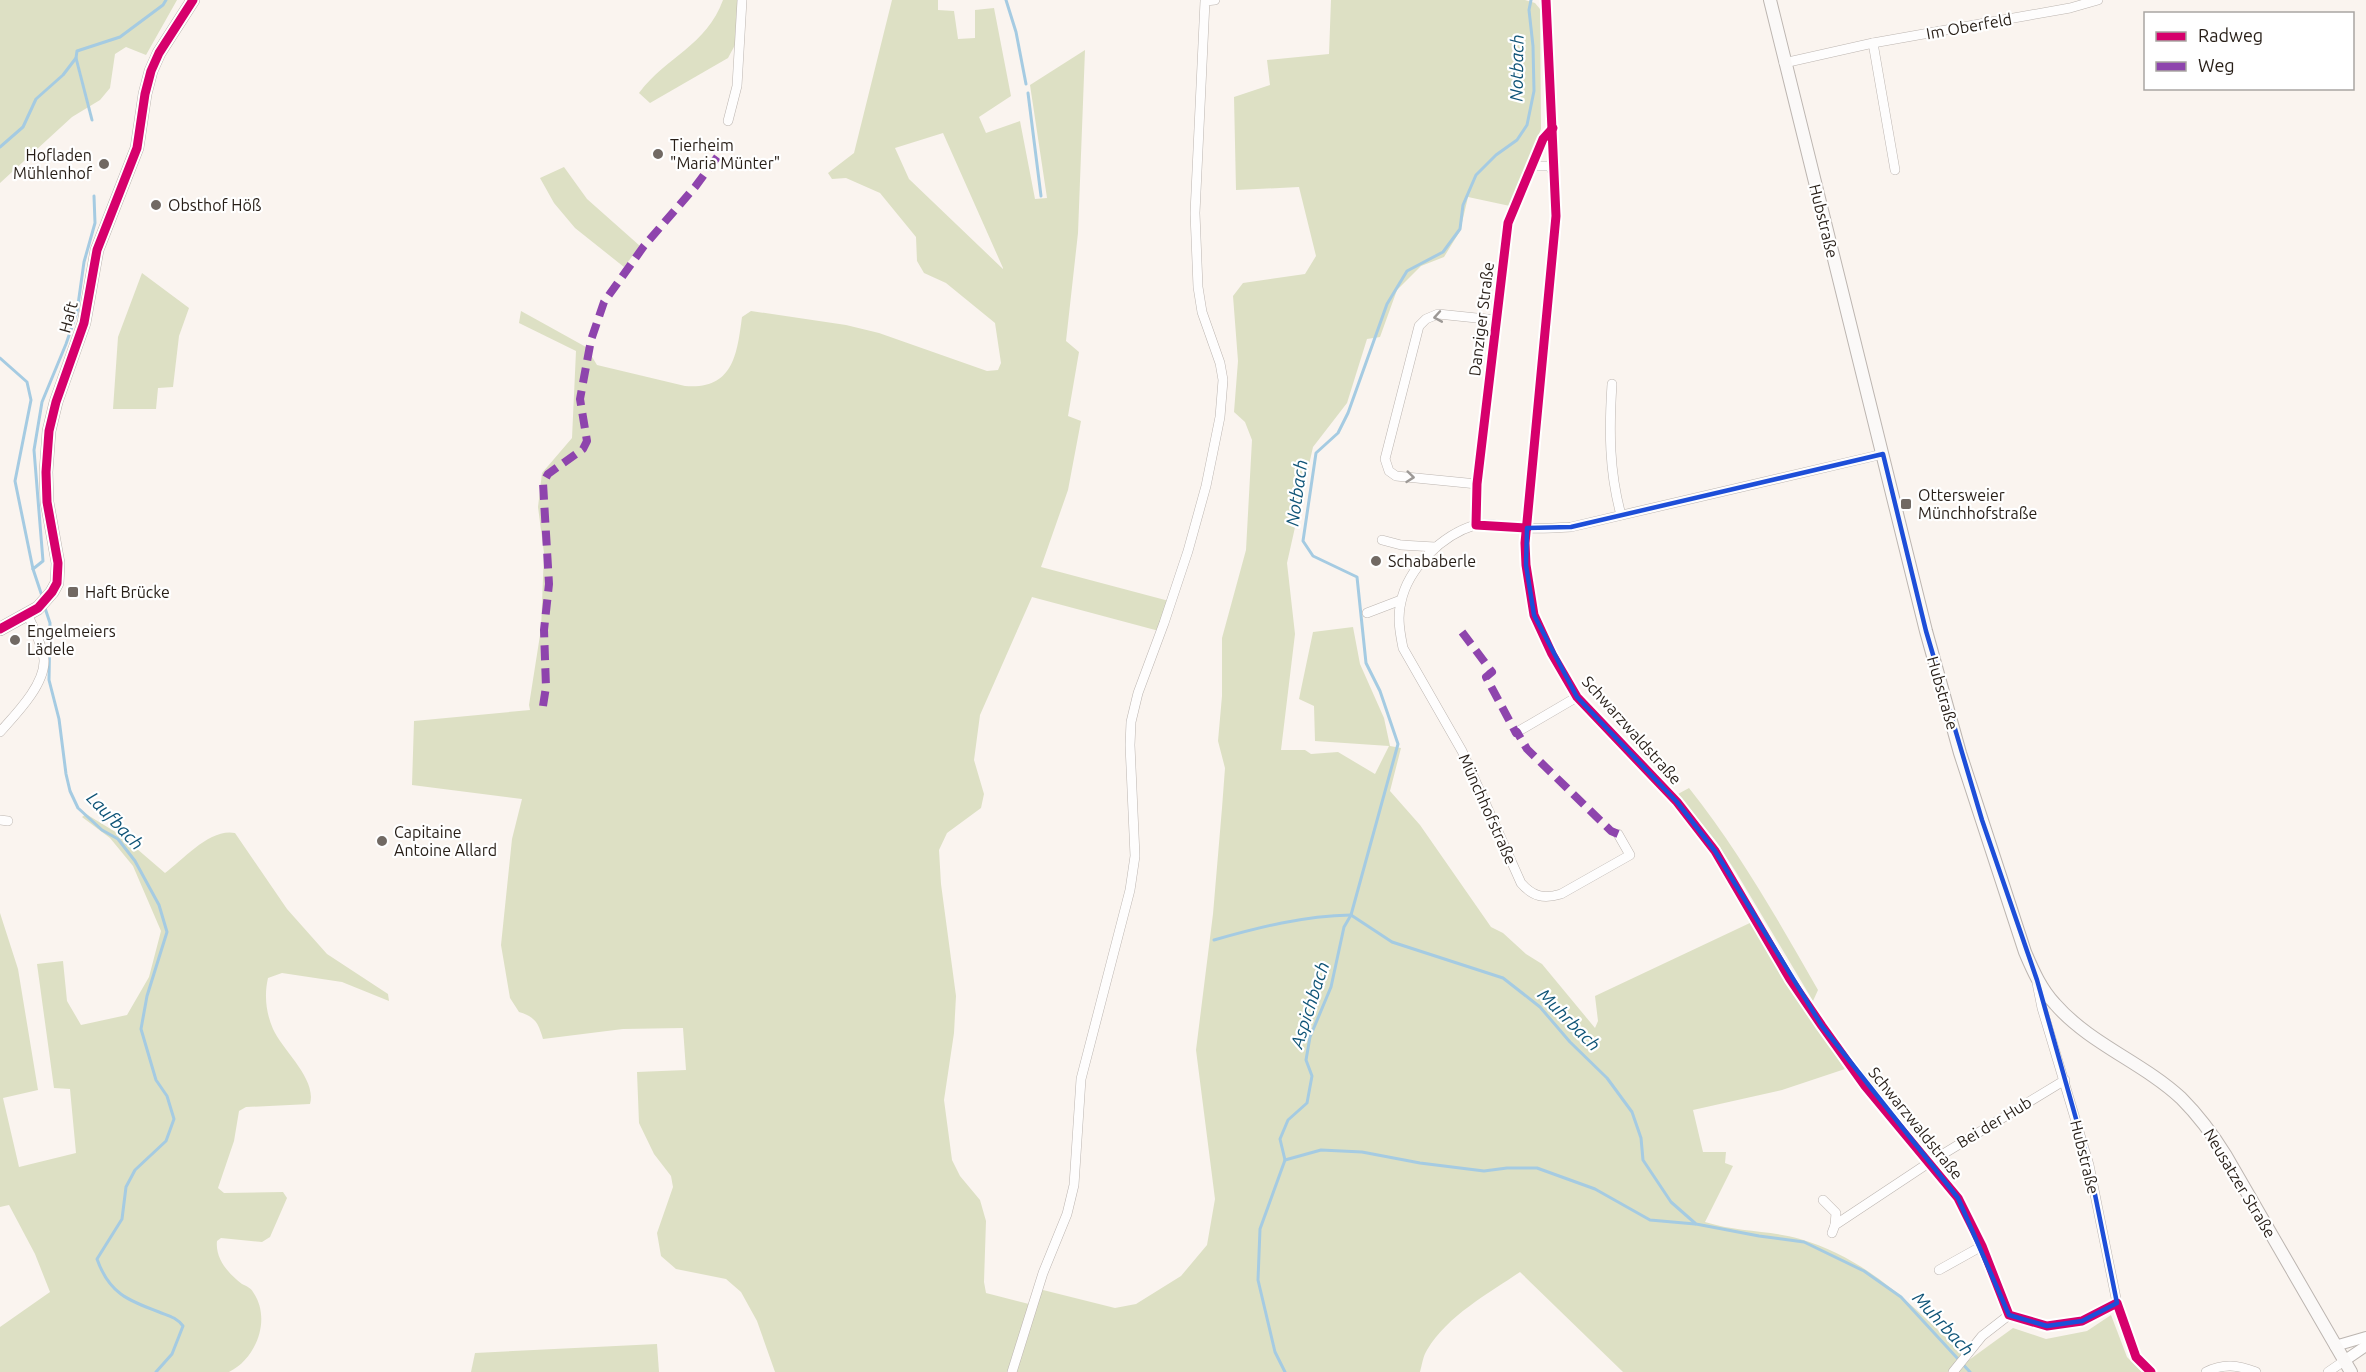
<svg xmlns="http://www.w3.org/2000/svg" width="2366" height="1372" viewBox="0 0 2366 1372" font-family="Ubuntu,sans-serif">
<rect width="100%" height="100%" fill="#faf4ef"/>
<g fill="#dde0c4" fill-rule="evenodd">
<polygon points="0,0 177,0 146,55 126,47 115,54 110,88 100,100 72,117 0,183"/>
<path d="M723 0H739L735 45 728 58 650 103 639 93C667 56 706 46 723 0Z"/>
<path d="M892 0H938V10L954 11 958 39 975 38V10L994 8 1011 96 979 117 986 133 1020 121 1035 199 1047 198 1030 85 1085 50 1078 233 1066 341 1079 352 1068 416 1081 421 1068 490 1041 567 1169 601 1159 631 1032 597 980 715 974 760 984 794 981 808 947 833 939 850 941 884 956 996 954 1033 944 1100 952 1160 960 1176 980 1200 986 1221 984 1282 986 1293 1029 1304 1010 1372H775L757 1321 741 1292 726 1279 676 1269 661 1256 657 1233 673 1187 671 1176 654 1154 639 1123 637 1072 686 1070 683 1028 623 1029 543 1039C538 1022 535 1017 519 1012L510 998 501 945 512 839 522 799 412 785 414 721 530 710 529 705 541 629 544 553 538 507 542 473 572 438 576 351 519 323 521 311 586 347 597 365 685 386C733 390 737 355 742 317L751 311 846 325 879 333 987 371 998 370 1001 363 995 323 946 283 924 273 917 261 916 237 880 193 846 178 832 179 828 173 854 153ZM943 133 1003 268V269L909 179 895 148Z"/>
<path d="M1331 0H1525L1535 3 1540 9 1541 129 1510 206 1468 197 1460 231 1444 257 1421 266 1397 290 1380 337 1367 339 1347 403 1313 447 1287 563 1295 634 1281 750H1305L1311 754 1338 752 1375 774 1389 746 1315 741 1314 706 1299 699 1313 632 1353 627 1360 664 1384 718 1390 746 1401 748 1390 791 1420 825 1491 927 1503 933 1526 954 1542 964 1595 1028 1598 1021 1595 996 1752 922 1783 977 1845 1069 1782 1090 1693 1110 1703 1152H1726L1725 1163 1733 1166 1705 1222C1736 1232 1769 1230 1800 1239 1867 1258 1914 1307 1963 1354L1949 1372H1623L1520 1272C1488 1294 1448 1315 1427 1350 1423 1356 1422 1365 1420 1372H1016L1039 1289 1115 1308 1136 1304 1181 1276 1207 1245 1215 1199 1196 1050 1213 914 1222 808 1225 768 1218 741 1222 696V638L1246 550 1252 440 1245 422 1234 412 1238 361 1233 296 1243 283 1305 274 1316 256 1299 187 1236 190 1234 97 1270 85 1267 60 1329 54Z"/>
<polygon points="564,167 587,199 640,246 624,267 575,228 554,203 540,178"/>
<polygon points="142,273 189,308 179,336 173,387 158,388 156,409 113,409 118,337"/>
<path d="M1689 788C1739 851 1778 920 1818 990L1813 1001 1736 872 1715 840 1678 794Z"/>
<path d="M86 814 122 836 165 873C184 859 210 828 235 833L287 909 327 954 388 994 389 1001 342 982 282 973 268 978C264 995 266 1013 273 1029 283 1051 317 1079 310 1104L246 1107 239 1111 234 1141 218 1188 224 1193 283 1192 287 1198 270 1237 262 1242 221 1238 217 1241C215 1259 229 1274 242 1284 246 1286 251 1288 253 1292 272 1319 256 1359 229 1372H0V1327L50 1292 35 1254 9 1205 0 1207V913L18 969 38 1090 3 1098 19 1167 76 1153 70 1089 54 1088 37 964 63 961 67 1001 81 1025 127 1015 149 977 161 931 133 866 110 838 82 817Z"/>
<polygon points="2111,1315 2127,1357 2142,1372 1958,1372 1969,1360 2013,1328 2046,1339 2087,1331"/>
<polygon points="657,1344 659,1372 471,1372 475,1353"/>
</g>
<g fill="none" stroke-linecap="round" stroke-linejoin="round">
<g stroke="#a5cbe2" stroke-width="3">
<polyline points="1006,0 1016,32 1026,84"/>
<polyline points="76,58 92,120"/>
<polyline points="1028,93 1041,196"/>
<polyline points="0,147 23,127 36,99 63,75 76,58 77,51 120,37 163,5 166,0"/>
<polyline points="0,358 27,382 31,400 15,481 33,569 43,599"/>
<polyline points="33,569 43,561 34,450 42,402 66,344 77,312 84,262 95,223 94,196"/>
<path d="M44 605 50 623 49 680 59 719 66 774 70 791 78 808 102 830 118 839 135 861 159 905 167 932 147 996 141 1029 156 1080 167 1096 174 1119 166 1141 135 1170 126 1187 122 1219 97 1259C109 1293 127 1300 159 1312 169 1316 176 1317 183 1326L172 1354 156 1372"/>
<polyline points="1351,915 1392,942 1503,978 1540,1007 1570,1042 1607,1078 1632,1112 1641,1138 1643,1160 1671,1202 1696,1224 1759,1236 1804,1242 1864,1271 1901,1297 1970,1372"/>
<path d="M1214 940C1260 927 1303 916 1351 915"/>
<polyline points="1285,1160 1321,1150 1362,1152 1420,1163 1484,1171 1507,1168 1537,1168 1595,1189 1650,1220 1695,1224"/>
<polyline points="1285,1372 1275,1352 1258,1280 1260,1229 1285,1160 1280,1139 1288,1120 1307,1103 1312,1076 1306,1060 1310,1037 1331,987 1344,927 1351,915 1398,744 1380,691 1366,663 1357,577 1313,556 1303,541 1316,453 1338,433 1348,413 1387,304 1407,271 1443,252 1460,229 1463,205 1476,175 1496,155 1517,140 1527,125 1534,91 1533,46 1529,10 1531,0"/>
</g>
<g stroke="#bcb5b0" stroke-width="10">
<g id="minor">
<polyline points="1546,0 1556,216 1525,543 1526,565 1534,615 1552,654 1577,697 1677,802 1715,851 1790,979 1822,1026 1865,1086 1958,1198 1982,1246 2009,1315"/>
<polyline points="1873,43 1895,170"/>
<polyline points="1784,63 1873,43 2070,8 2098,0"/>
<polyline points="728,121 737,86 742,0"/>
<polyline points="1532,166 1550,166 1555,176"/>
<path d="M1612 384C1609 430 1609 471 1621 515"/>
<polyline points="1477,484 1396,476 1389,471 1385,459 1419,326 1426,319 1438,314 1496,320"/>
<polyline points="1476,525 1477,484 1508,223 1543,139 1553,128"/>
<polyline points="1382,540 1401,545 1435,547"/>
<polyline points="1367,613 1401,600"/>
<path d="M0 732C15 715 45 685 44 660 43 646 33 628 28 615"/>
<polyline points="1517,732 1577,697"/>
<polyline points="0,820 8,821"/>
<path d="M1618 834 1630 855 1561 894C1544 899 1533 897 1521 883L1462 751 1403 648C1400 633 1397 617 1401 602 1408 568 1442 535 1475 525 1487 522 1512 528 1525 528 1540 529 1556 528 1571 527L1883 454"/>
<polyline points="2037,983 2042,1008 2089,1165 2117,1303 2136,1357 2151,1372"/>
<polyline points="1823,1200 1836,1213 1835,1225"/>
<polyline points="1832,1233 1835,1225 1930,1162 2065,1080"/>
<polyline points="1939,1270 1982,1246"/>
<polyline points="2009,1315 2047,1326 2082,1321 2117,1303"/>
<polyline points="1012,1372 1043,1273 1067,1214 1074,1185 1081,1079 1130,890 1135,856 1130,745 1131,722 1138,693 1164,623 1188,551 1206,486 1220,417 1223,380 1220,363 1202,312 1198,287 1195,213 1205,1 1215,0"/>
<polyline points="1953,1372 1982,1336 2009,1315"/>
<path d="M2206 1372C2223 1363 2238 1365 2256 1372"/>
<polyline points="2328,1372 2344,1361"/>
</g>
</g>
<g stroke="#bcb5b0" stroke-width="12">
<g id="tertiary">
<polyline points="2335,1346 2366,1337"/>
<polyline points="2344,1361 2366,1346"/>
</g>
</g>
<g stroke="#bcb5b0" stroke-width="14">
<g id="secondary">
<path d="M1770 0 1926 631 1960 753 2025 952C2033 971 2041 989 2055 1004 2090 1044 2142 1062 2181 1098 2199 1116 2213 1135 2226 1156L2351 1372"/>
<polyline points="0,629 38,608 52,592 57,583 58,563 47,502 46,472 49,431 56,402 84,323 97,250 137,148 145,94 151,71 159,53 193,0"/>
</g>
</g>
<use href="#minor" stroke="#fefdfd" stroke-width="9"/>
<use href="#tertiary" stroke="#fefdfd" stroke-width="10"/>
<use href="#secondary" stroke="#fbf9f8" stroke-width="12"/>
<g stroke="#8e44ad" stroke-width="8" stroke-dasharray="15 8" stroke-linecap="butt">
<polyline points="1462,632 1492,672 1486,677 1516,733 1517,732 1527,749 1611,831 1618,834"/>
<polyline points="543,706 546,687 544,630 549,584 543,483 548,474 583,449 587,441 580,399 591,340 604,302 644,246 695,187 721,152"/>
</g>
<g stroke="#fff" stroke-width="13">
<g id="cycleway">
<polyline points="1546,0 1556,216 1525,543 1526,565 1534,615 1552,654 1577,697 1677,802 1715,851 1790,979 1822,1026 1865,1086 1958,1198 1982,1246 2009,1315 2047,1326 2082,1321 2117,1303 2136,1357 2151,1372"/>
<polyline points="1527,528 1476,525 1477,484 1508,223 1543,139 1553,128"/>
<polyline points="0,629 38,608 52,592 57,583 58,563 47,502 46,472 49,431 56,402 84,323 97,250 137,148 145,94 151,71 159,53 193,0"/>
</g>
</g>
<use href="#cycleway" stroke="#d6006c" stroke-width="9"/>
</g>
<defs><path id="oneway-chevron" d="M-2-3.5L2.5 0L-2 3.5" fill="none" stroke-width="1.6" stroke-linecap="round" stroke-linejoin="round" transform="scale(1.5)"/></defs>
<g stroke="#9d9996">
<use href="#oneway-chevron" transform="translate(1438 317) rotate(170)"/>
<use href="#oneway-chevron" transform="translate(1410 477) rotate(6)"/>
</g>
<path fill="none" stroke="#1d4ed8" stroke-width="4.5" stroke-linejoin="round" d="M1883 454 1926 631 1982 820 2037 980 2089 1165 2117 1303 2082 1321 2047 1326 2009 1315 1958 1198 1822 1026 1715 851 1677 802 1577 697 1534 615 1526 565 1527 528 1571 527Z"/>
<g fill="#716963" stroke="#fff" stroke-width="2">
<circle cx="658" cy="154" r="6"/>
<circle cx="104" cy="164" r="6"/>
<circle cx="156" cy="205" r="6"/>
<rect x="1900" y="498" width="12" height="12" rx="3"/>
<circle cx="1376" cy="561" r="6"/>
<rect x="67" y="586" width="12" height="12" rx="3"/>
<circle cx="15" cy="640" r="6"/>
<circle cx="382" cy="841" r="6"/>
</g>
<g text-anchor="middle" stroke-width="4.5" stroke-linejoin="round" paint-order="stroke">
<g font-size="16" fill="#271e17" stroke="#fff">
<text transform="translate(1969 26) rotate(-10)" y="6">Im Oberfeld</text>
<text transform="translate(1824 221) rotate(76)" y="6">Hubstraße</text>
<text transform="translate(68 317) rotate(-75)" y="6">Haft</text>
<text transform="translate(1481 319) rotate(-83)" y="6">Danziger Straße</text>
<text transform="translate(1943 693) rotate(74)" y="6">Hubstraße</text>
<text transform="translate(1632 730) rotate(48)" y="6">Schwarzwaldstraße</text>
<text transform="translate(1488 809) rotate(66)" y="6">Münchhofstraße</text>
<text transform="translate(1994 1122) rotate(-31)" y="6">Bei der Hub</text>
<text transform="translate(1916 1123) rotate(51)" y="6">Schwarzwaldstraße</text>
<text transform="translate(2085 1157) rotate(76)" y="6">Hubstraße</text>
<text transform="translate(2240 1183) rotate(59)" y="6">Neusatzer Straße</text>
</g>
<g font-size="16" fill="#271e17" stroke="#fff" text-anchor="start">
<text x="670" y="151">Tierheim<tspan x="670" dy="18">"Maria Münter"</tspan></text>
<text x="92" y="161" text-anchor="end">Hofladen<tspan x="92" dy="18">Mühlenhof</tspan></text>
<text x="168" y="211">Obsthof Höß</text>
<text x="1918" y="501">Ottersweier<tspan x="1918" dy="18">Münchhofstraße</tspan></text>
<text x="1388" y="567">Schababerle</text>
<text x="85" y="598">Haft Brücke</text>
<text x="27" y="637">Engelmeiers<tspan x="27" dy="18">Lädele</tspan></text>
<text x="394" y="838">Capitaine<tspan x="394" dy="18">Antoine Allard</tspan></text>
</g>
<g font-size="18" font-style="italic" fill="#105578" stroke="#fff">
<text transform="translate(1517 68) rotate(-89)" y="6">Notbach</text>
<text transform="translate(1297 493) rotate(-82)" y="6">Notbach</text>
<text transform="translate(115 821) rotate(46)" y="6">Laufbach</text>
<text transform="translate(1310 1005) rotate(-72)" y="6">Aspichbach</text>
<text transform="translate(1569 1020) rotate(45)" y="6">Muhrbach</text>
<text transform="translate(1943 1324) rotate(47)" y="6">Muhrbach</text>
</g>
</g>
<rect x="2144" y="12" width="210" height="78" fill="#ffffff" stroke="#a9a5a2" stroke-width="1.5"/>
<rect x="2156" y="32" width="30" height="9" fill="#d6006c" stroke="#a9a5a2" stroke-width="1.5"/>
<text x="2198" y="42" font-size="18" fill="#271e17">Radweg</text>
<rect x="2156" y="62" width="30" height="9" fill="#8e44ad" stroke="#a9a5a2" stroke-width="1.5"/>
<text x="2198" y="72" font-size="18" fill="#271e17">Weg</text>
</svg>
